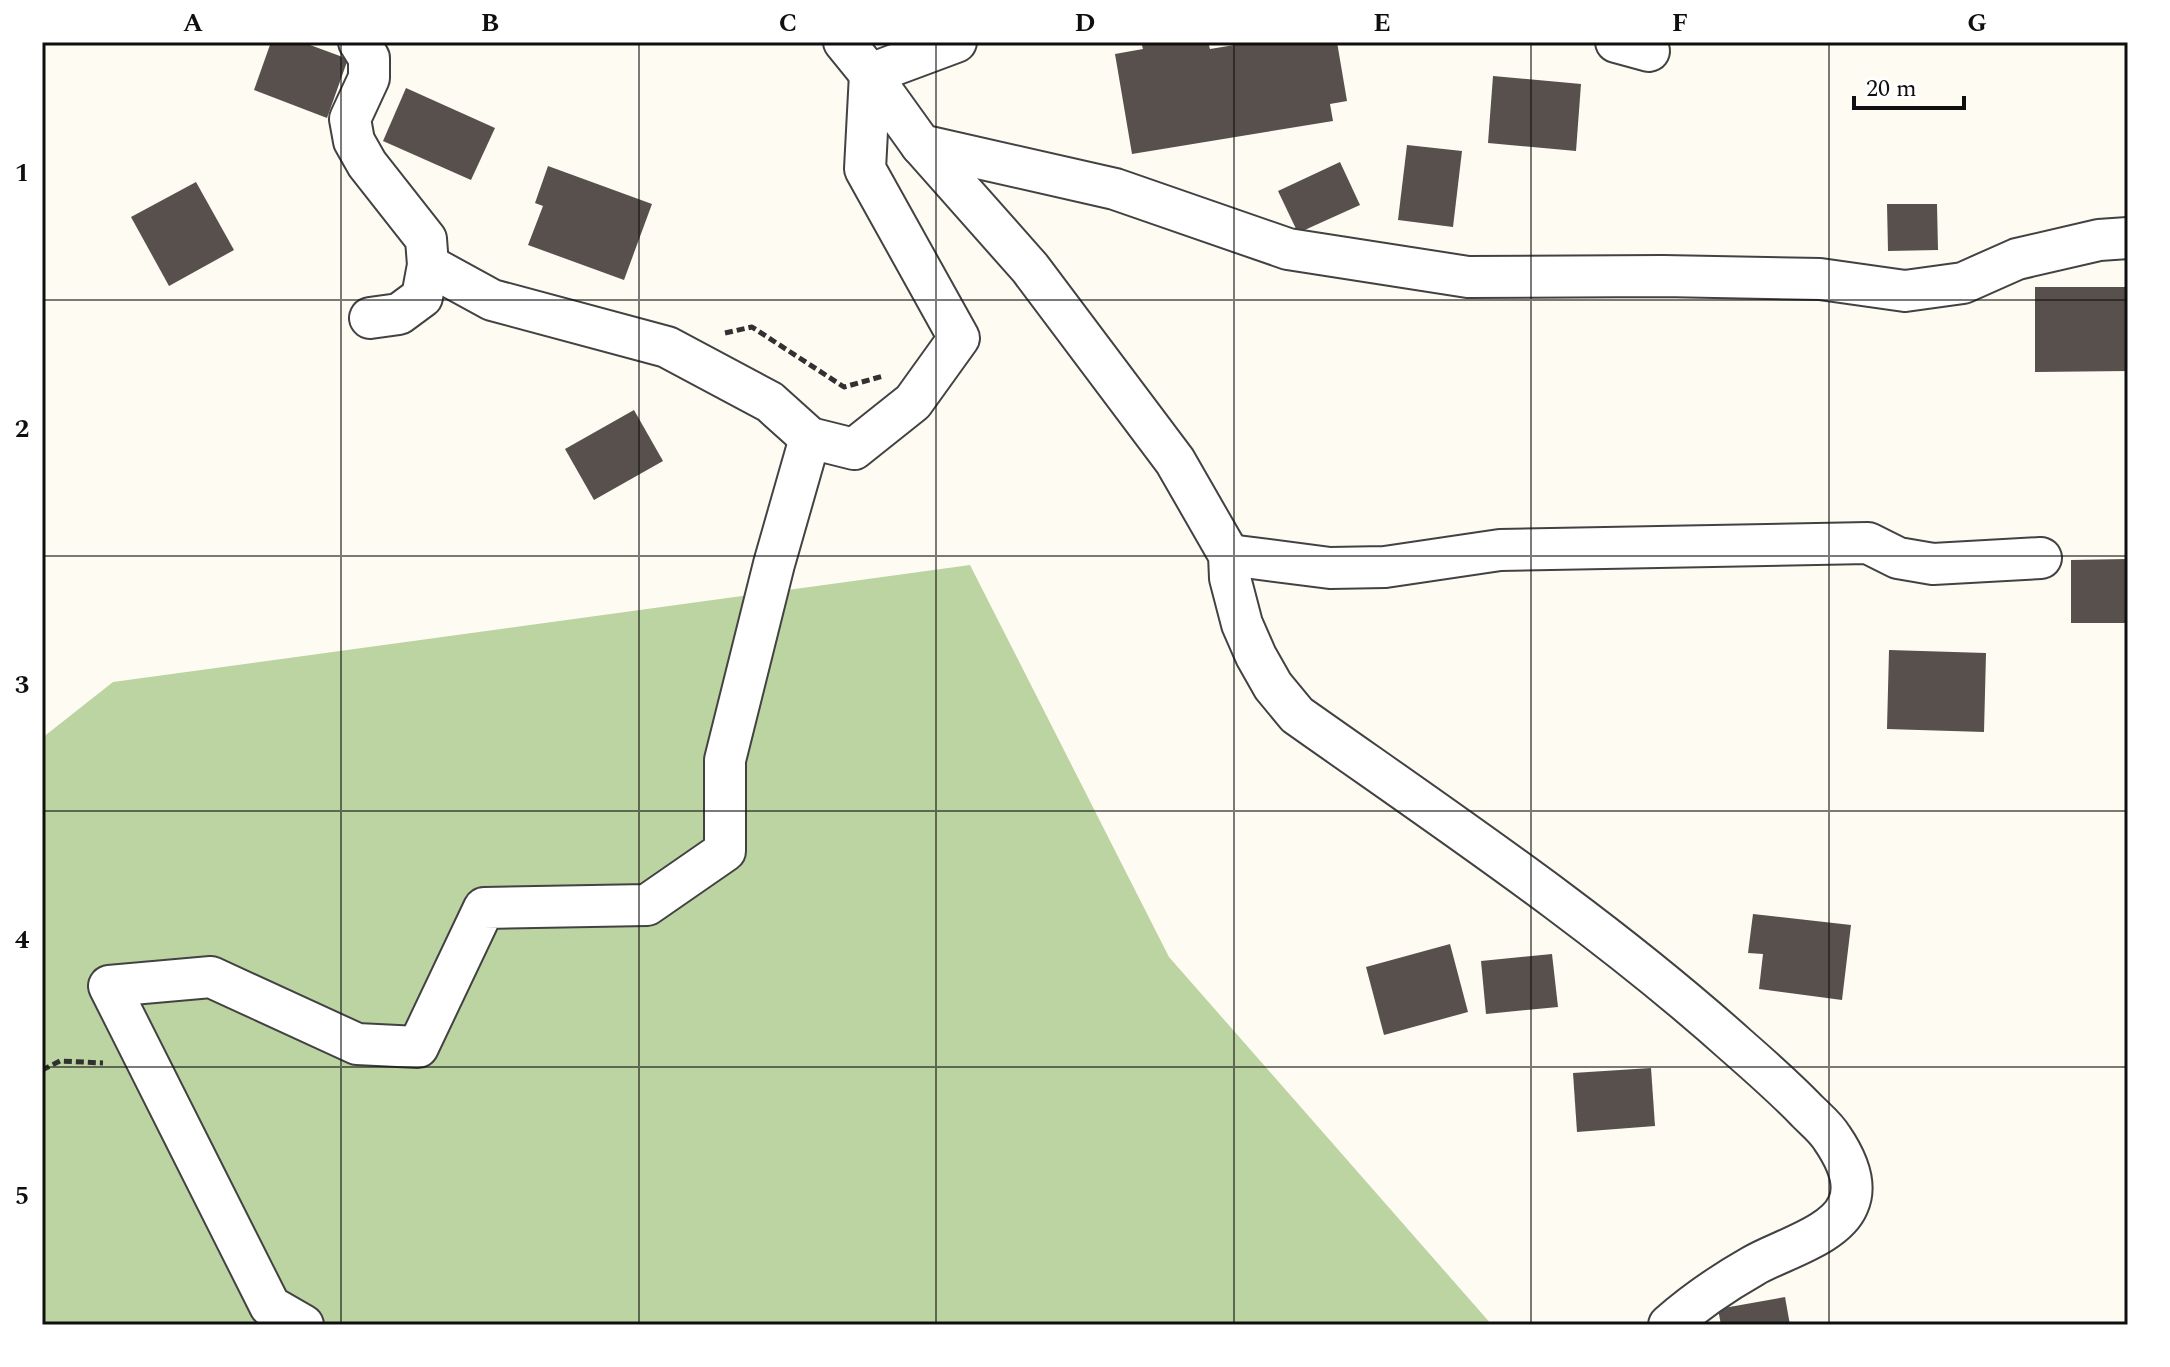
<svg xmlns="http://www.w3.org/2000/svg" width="2170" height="1367" viewBox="0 0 2170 1367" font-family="Spectral,serif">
<rect width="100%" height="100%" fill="#fefbf3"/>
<polygon fill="#bcd4a1" points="970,565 1169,957 1492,1325 42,1325 42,738 113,682"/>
<g fill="#57504d">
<polygon points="271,42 302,42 348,59 327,118 254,90"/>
<polygon points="1141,42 1208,42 1210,49 1253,42 1337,42 1347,101 1330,104 1333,121 1132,154 1115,54 1143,49"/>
<polygon points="1493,76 1581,84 1576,151 1488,143"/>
<polygon points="406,88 495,128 471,180 383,141"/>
<polygon points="1407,145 1462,151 1453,227 1398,220"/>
<polygon points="1340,162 1360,205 1298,233 1278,191"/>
<polygon points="548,166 652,204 624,280 528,245 543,206 535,203"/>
<polygon points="196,182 234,250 169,286 131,217"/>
<polygon points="1887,204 1937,204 1938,250 1888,251"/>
<polygon points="2035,287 2128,287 2128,371 2035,372"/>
<polygon points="634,410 663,461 594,500 565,449"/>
<polygon points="2128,559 2128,623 2071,623 2071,560"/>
<polygon points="1889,650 1986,653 1984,732 1887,729"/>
<polygon points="1753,914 1851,925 1842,1000 1759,989 1763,954 1748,953"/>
<polygon points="1450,944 1468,1012 1384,1035 1366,967"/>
<polygon points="1552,954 1558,1007 1486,1014 1481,961"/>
<polygon points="1651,1068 1655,1126 1577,1132 1573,1073"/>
<polygon points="1785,1297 1790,1325 1721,1325 1718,1309"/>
</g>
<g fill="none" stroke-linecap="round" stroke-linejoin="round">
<g stroke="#424242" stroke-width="44">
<g id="minor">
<polyline points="359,42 369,58 369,78 350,119 354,141 367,164 426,239 428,265 422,297 399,314 370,318"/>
<polyline points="844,42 870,74 921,145 1115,189 1288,249 1468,277 1663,276 1820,279 1905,291 1963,283 2017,259 2099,240 2128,238"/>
<polyline points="1616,42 1649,51"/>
<path d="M921 145 1030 268 1175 461 1229 555 1230 578 1242 624 1256 656 1273 686 1297 715C1447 821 1600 923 1737 1046 1761 1067 1785 1088 1807 1111 1816 1120 1826 1128 1832 1138 1845 1157 1858 1183 1848 1205 1835 1236 1780 1250 1753 1266 1723 1283 1695 1302 1669 1325"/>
<polyline points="428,265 492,300 667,347 770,402 810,438 854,449 913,402 959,338 865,169 870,74 956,42"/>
<polyline points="1229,555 1330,568 1385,567 1500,550 1868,543 1898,558 1933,564 2041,558"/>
<polyline points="303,1325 270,1306 109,986 211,977 357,1044 418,1047 484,908 647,905 725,851 725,760 774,564 810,438"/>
</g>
</g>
<g stroke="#313131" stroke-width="5" stroke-dasharray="8 4" stroke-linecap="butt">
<polyline points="725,333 752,327 844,387 883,376"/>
<polyline points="42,1070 60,1061 103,1063"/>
</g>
<use href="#minor" stroke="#fff" stroke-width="40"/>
</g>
<path fill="none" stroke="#0f0f0f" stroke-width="2" stroke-opacity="0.55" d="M341 42V1325M639 42V1325M936 42V1325M1234 42V1325M1531 42V1325M1829 42V1325M42 300H2128M42 556H2128M42 811H2128M42 1067H2128"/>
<rect width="2170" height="1367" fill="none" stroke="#ffffff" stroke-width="88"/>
<path d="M1854 96v12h110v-12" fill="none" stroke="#0f0f0f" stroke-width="4"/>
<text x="1866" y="96" font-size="24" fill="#0f0f0f" stroke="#ffffff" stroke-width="6" paint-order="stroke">20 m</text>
<rect x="44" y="44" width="2082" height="1279" fill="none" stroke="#0f0f0f" stroke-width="3"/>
<g font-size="26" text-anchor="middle" font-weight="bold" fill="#0f0f0f">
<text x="193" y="31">A</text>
<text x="490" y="31">B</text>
<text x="788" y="31">C</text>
<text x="1085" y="31">D</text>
<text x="1382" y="31">E</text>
<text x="1680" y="31">F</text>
<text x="1977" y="31">G</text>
<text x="22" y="181">1</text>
<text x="22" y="437">2</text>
<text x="22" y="693">3</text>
<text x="22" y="948">4</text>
<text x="22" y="1204">5</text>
</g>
</svg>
